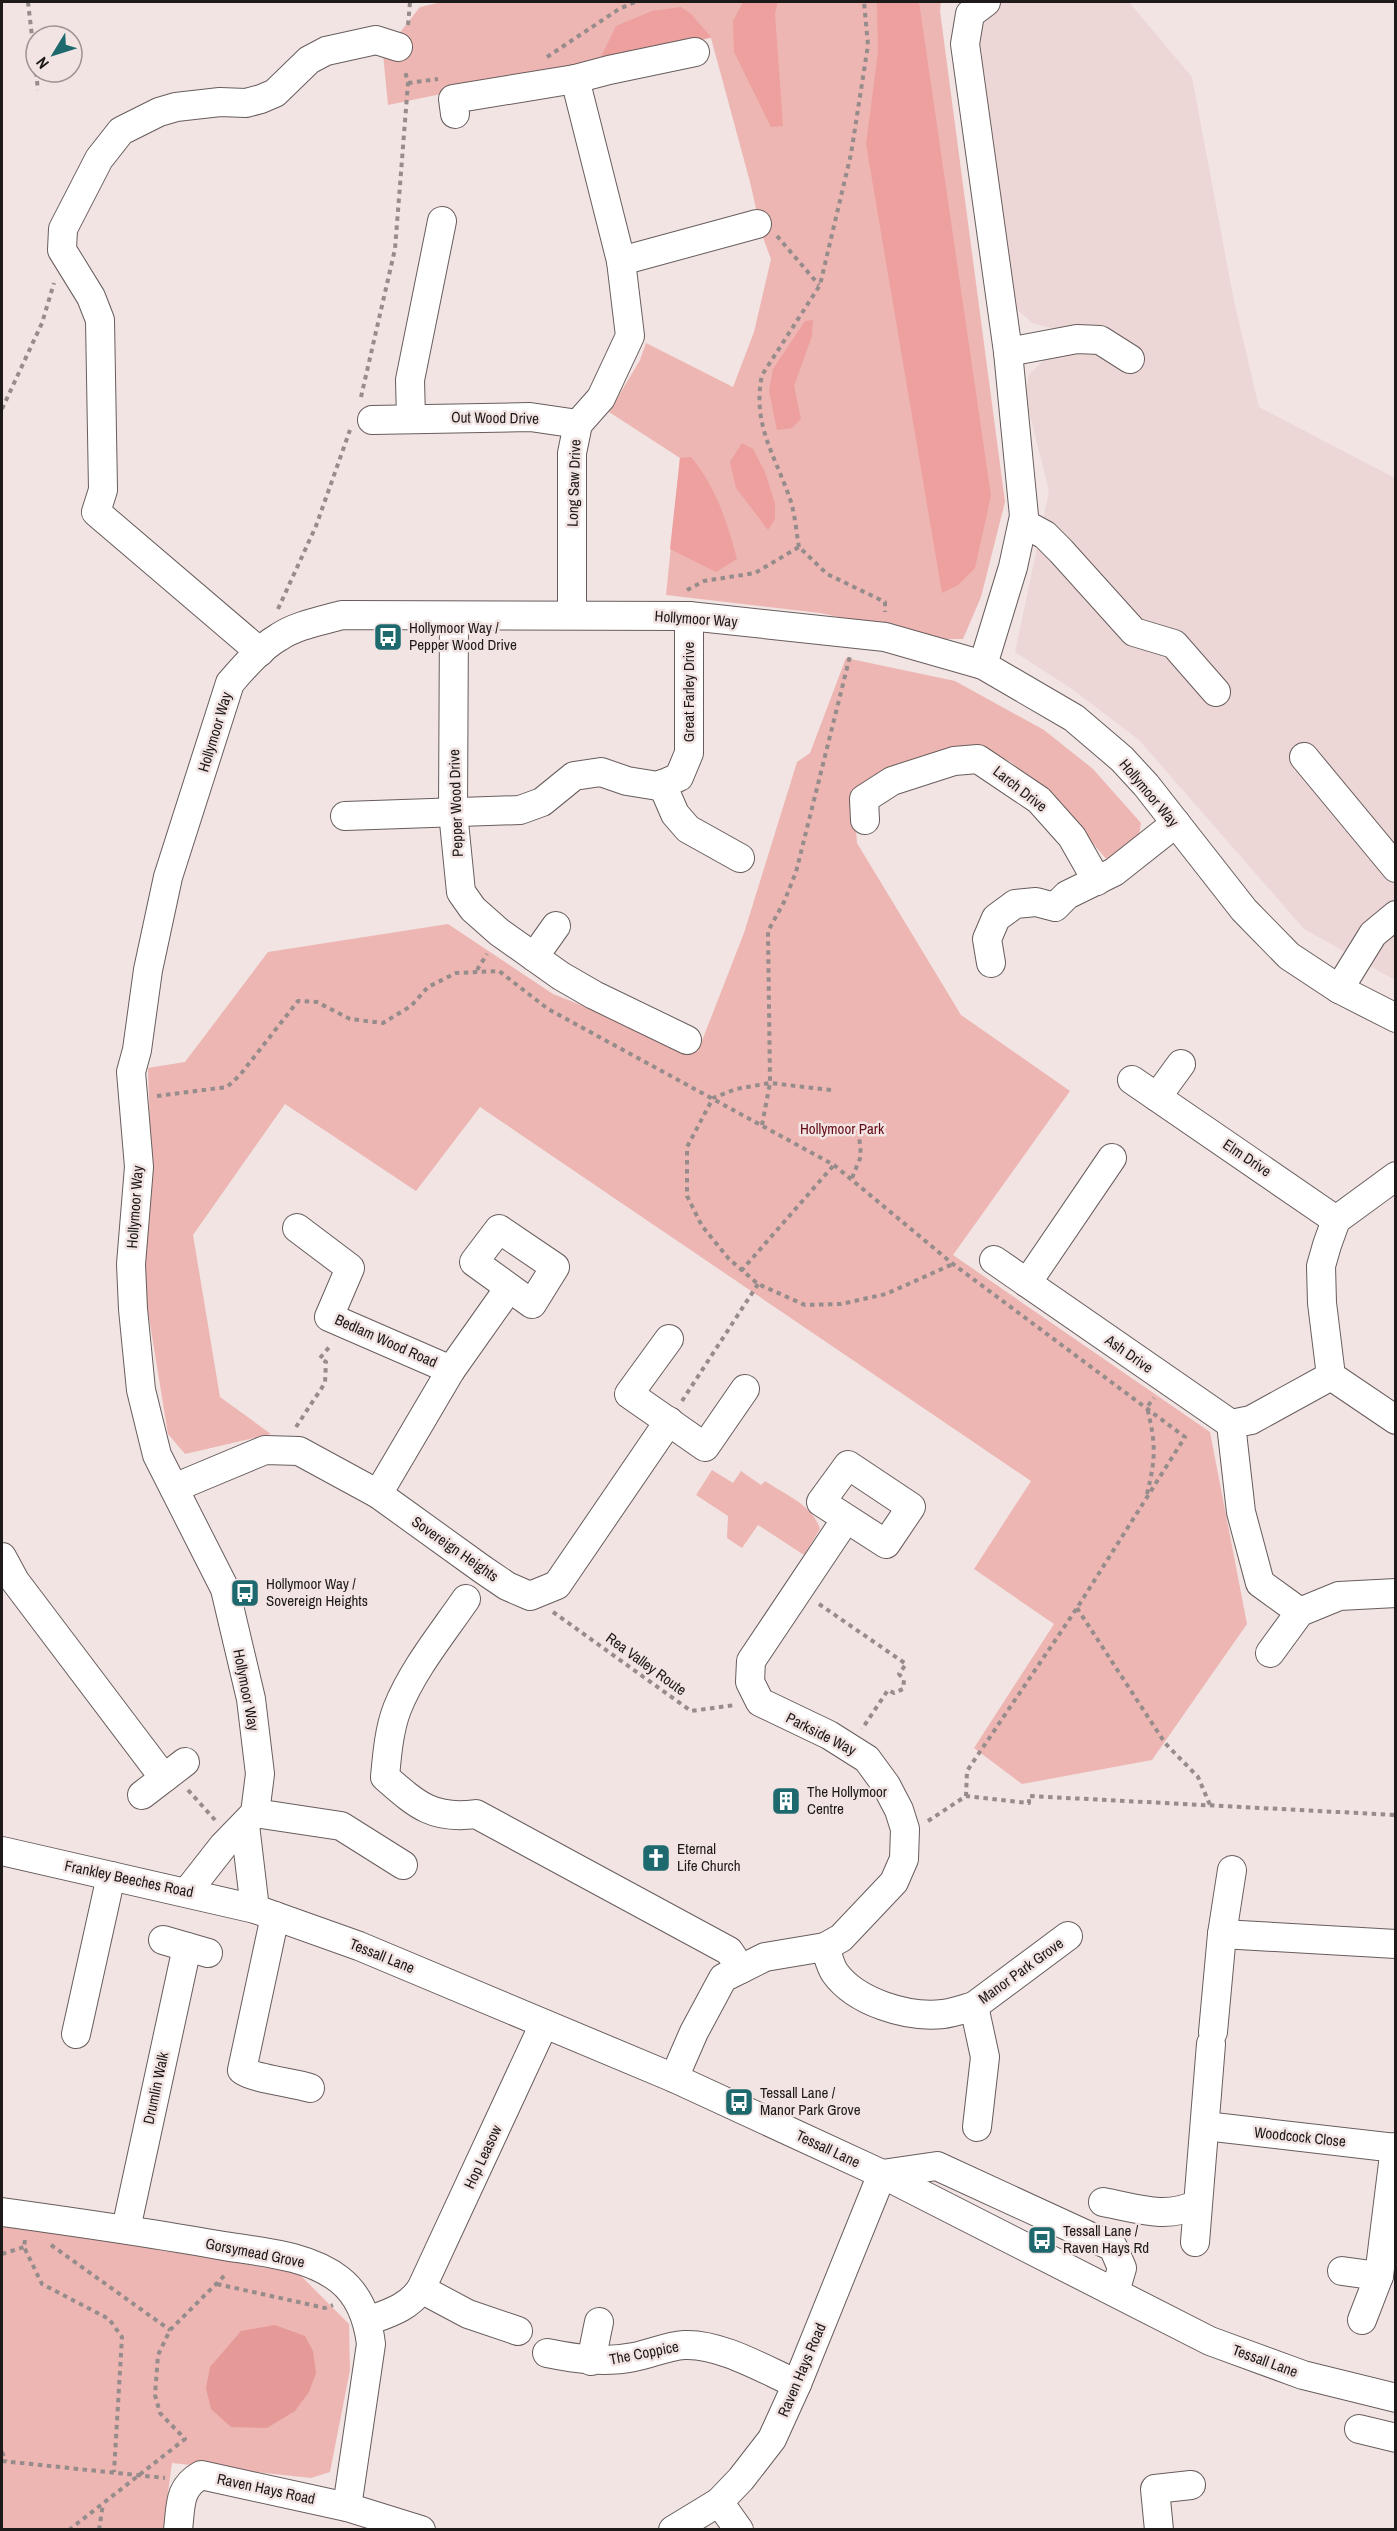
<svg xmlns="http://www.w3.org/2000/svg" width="1397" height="2531" viewBox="0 0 1397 2531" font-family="'Archivo Narrow',sans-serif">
<rect width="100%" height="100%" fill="#f1e4e3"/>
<polygon fill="#edd7d6" points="969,2 1129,2 1192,77 1234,301 1259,407 1395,478 1395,980 1304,929 1139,740 1072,689 1015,652 1049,491 1025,396 1029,374 1046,358 1062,331 1032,323 1008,301"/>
<g fill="#edb6b3">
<polygon points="442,2 941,2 940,11 1005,502 981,597 963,639 941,639 820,613 666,595 680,458 609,412 640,360 646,343 733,387 754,332 771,259 762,235 750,182 711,38 388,105 383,54 420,7"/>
<polygon points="846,658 955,681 1044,730 1093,769 1141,823 1139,836 1109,862 1068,815 1011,762 986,751 854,801 857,843 961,1015 1070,1091 953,1255 1210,1432 1247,1624 1152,1760 1022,1784 974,1748 1054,1624 974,1569 1031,1481 480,1107 416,1191 285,1104 193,1235 220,1397 271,1434 185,1454 168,1434 144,1287 143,1250 152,1192 148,1068 185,1062 268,952 448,924 553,994 698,1051 744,933 797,762 810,753"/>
<path d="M712 1470 733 1483 741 1471 761 1485 765 1481C784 1494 813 1505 820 1529L804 1555 758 1525 742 1548 727 1538 728 1516 696 1495Z"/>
<polygon points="2,2226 88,2235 299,2274 349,2324 350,2370 330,2472 311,2478 172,2463 163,2529 2,2530"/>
</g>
<g fill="#eda09e">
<polygon points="743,2 778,2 775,13 783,126 771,127 734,52 733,21"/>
<polygon points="877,2 919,2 991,496 975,568 958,585 942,593 866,144 878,52"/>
<polygon points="681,7 691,14 711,37 599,61 616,26 652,11"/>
<polygon points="813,320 812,336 794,386 801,419 792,428 777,430 769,391 773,369 805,321"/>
<polygon points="742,443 753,449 765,472 775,504 775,519 768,530 736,488 730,462"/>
<path d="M691 457C715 485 728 524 737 559L716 572 670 549 680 458Z"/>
</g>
<polygon fill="#e69a97" points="275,2325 305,2336 313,2351 316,2373 309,2392 295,2411 267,2428 231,2427 211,2409 206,2388 210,2367 241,2331"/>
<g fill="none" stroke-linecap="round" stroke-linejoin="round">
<g stroke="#685d5d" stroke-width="30">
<g id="minor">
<polyline points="986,2 970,14 965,44 1008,352"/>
<polyline points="455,114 453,99 575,79 609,70 695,52"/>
<polyline points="621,261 757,224"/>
<polyline points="411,418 410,380 442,221"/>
<polyline points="372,420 530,417 578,424"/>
<polyline points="1023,523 1045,535 1061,551 1134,632 1174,644 1216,692"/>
<polyline points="572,614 572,453 578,424 601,398 630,336 621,261 575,79"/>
<polyline points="454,616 453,812 461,892 473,909 499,932 561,976 594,995 687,1040"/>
<polyline points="260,652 96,512 103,490 100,320 91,297 62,250 63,229 99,159 121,131 159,112 176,107 220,102 246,103 261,99 275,93 309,60 326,51 376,40 398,47"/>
<polyline points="983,665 1013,567 1024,516 1008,352 1077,339 1100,340 1130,359"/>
<polyline points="1304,757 1396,868"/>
<polyline points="662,784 675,814 688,829 740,858"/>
<polyline points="345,816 520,810 542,802 574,776 601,772 627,781 658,786 679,777 689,753 689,616"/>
<polyline points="865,820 864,799 892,781 954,761 978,759 1039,800 1072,837 1097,881"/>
<polyline points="534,957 556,926"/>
<polyline points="991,963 987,939 996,918 1015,904 1036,902 1055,907 1067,895 1114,872 1176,823"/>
<polyline points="1339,989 1373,934 1396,915"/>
<polyline points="1132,1080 1336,1220"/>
<polyline points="1157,1097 1181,1064"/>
<polyline points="1396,1176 1336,1220 1327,1245 1321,1266 1322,1303 1331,1376 1396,1420"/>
<polyline points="297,1228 350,1268 329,1317 451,1370"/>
<polygon points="499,1229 555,1267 532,1304 474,1262"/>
<polyline points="994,1260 1231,1424 1251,1420 1331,1376"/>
<polyline points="1027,1283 1112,1158"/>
<polyline points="669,1339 629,1394 705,1447 745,1389"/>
<polyline points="1231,1424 1241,1512 1260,1583 1300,1612"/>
<polygon points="848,1465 911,1507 886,1544 821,1502"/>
<polyline points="174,1488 265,1450 299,1451 378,1494 482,1569 507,1586 530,1596 557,1585 669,1421"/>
<polyline points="378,1494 451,1370 509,1288"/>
<polyline points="2,1557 15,1581 164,1778"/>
<path d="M466 1599C442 1634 413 1669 397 1709 389 1730 387 1755 385 1777 416 1804 432 1820 476 1814L729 1951 741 1969"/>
<polyline points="1270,1653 1300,1612 1339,1596 1396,1593"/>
<polyline points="142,1795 185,1762"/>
<polyline points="255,1813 341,1826 403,1865"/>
<polyline points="245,1825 255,1909"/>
<polyline points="2,1851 255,1909 359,1946 674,2078 882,2174 1210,2341 1303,2375 1396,2398"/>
<path d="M187 1892 223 1846 255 1813 260 1774 251 1699 225 1589 157 1455 141 1390 133 1309 131 1264 139 1167 131 1072 137 1050 148 970 168 877 230 683C244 667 260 648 279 637 297 625 321 621 342 615L689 616 885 637 983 665 1074 718 1122 759 1146 785 1244 910 1289 956 1339 989 1396 1018"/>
<path d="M275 1916 242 2070C251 2078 294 2083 310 2088"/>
<polyline points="1222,1934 1396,1944"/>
<polyline points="163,1940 208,1953"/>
<polyline points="825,1947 841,1938 894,1882 904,1859 905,1829 899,1810 886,1785 867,1759 829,1735 760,1702 750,1682 751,1661 846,1519"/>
<polyline points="974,2006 1068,1936"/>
<polyline points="1213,2032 1222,1934 1232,1870"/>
<polyline points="76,2034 111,1876"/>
<path d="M674 2078 694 2032 723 1978 765 1957 825 1947C828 1955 830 1966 835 1973 856 2002 907 2018 943 2014 953 2013 964 2009 974 2006L985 2057 977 2127"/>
<polyline points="1205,2126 1396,2148"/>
<path d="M1103 2202C1136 2208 1166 2220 1197 2204"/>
<path d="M2 2212C74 2222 146 2232 218 2245 258 2252 307 2254 340 2280 360 2296 368 2320 371 2344L347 2507"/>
<polyline points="126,2229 187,1947"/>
<polyline points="1195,2242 1211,2044"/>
<polyline points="1342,2271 1379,2276"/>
<polyline points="1362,2320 1379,2276 1395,2147"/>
<path d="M368 2321C389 2313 408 2308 421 2289"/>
<polyline points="518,2331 468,2314 421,2289 544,2024"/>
<path d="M547 2353C577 2359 604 2363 634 2357 651 2354 667 2346 684 2345 720 2343 765 2370 797 2384"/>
<polyline points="591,2361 599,2322"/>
<polyline points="1359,2429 1396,2438"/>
<polyline points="719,2502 739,2530"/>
<path d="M178 2530C181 2506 178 2488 201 2475L347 2507 421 2530"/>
<polyline points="673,2530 719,2502 741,2479 772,2439 797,2384 882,2174 937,2166 1113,2247 1122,2268 1115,2292"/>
<polyline points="1159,2530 1155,2489 1191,2485"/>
</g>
</g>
<g stroke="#958c8b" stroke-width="4" stroke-dasharray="4.5 4.5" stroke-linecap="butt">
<polyline points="28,2 36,71"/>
<polyline points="408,25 410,2"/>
<polyline points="547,57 619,9 635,2"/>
<polyline points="36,72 38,90"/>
<polyline points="408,83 438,79"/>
<polyline points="777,236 819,285"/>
<polyline points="361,397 395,249 408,83 405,71"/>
<polyline points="2,409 42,323 54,283"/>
<path d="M799 547C796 531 795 512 789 496 774 454 752 423 762 375L820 285 851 154 868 45 864 2"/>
<polyline points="687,590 704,581 755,573 799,547 827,574 885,602 885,612"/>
<polyline points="278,609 316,526 350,430"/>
<polyline points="477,970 487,954"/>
<polyline points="831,1090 770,1083 736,1089 713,1098 687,1147 687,1196 702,1226 729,1259 758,1284 805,1305 841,1304 886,1294 953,1264"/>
<polyline points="157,1096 227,1087 240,1075 298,1001 317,1002 350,1019 383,1023 411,1006 428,987 456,973 499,971 548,1009 834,1165 953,1264 1185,1437 1077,1608 967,1771 966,1796"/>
<polyline points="762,1125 770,1083 768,931 784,902 796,872 850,656"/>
<polyline points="852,1178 861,1156 859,1135"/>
<polyline points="741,1271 834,1165"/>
<polyline points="682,1401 758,1284"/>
<polyline points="296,1427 325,1383 326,1362 320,1358 331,1345"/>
<path d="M1147 1494C1156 1457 1156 1445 1147 1407L1154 1398"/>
<polyline points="819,1604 906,1664 899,1674 904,1680 903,1689 894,1693 888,1690 862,1729"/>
<polyline points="1077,1608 1165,1743 1198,1777 1210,1805"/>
<polyline points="553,1612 691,1711 735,1705"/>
<polyline points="188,1790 215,1820"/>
<polyline points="928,1821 966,1796 1029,1803 1029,1796 1396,1815"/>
<polyline points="25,2240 24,2247 42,2284 109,2319 122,2337 114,2472"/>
<polyline points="51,2245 170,2330"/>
<polyline points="2,2254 24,2247"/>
<polyline points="217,2284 325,2308 333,2305"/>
<polyline points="2,2452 6,2461"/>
<polyline points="2,2461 165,2478"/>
<polyline points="69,2530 185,2439 160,2413 155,2395 158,2355 170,2330 227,2273"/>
<polyline points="99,2530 103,2504"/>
</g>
<use href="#minor" stroke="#fff" stroke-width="28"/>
</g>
<defs>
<g id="bus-square" transform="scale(1.5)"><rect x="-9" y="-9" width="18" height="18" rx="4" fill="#1d696e" stroke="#f1e4e3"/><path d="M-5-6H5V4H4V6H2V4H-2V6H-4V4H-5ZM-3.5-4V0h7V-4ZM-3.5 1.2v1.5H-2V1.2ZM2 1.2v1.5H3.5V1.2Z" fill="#fff"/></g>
<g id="building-square" transform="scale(1.5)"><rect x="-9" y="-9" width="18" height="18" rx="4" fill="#1d696e" stroke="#f1e4e3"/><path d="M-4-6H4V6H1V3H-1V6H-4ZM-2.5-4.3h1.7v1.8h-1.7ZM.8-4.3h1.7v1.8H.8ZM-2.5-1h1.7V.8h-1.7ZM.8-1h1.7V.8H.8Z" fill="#fff"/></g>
<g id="church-square" transform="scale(1.5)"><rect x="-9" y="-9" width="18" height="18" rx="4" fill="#1d696e" stroke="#f1e4e3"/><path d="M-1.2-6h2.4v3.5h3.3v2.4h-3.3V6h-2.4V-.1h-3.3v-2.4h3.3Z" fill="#fff"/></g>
</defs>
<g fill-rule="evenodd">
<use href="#bus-square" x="388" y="637"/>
<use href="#bus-square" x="245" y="1593"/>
<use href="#building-square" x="786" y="1801"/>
<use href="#church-square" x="656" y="1858"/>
<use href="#bus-square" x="739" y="2102"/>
<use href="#bus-square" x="1042" y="2240"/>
</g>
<g text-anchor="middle" stroke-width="5" stroke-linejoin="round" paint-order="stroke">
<g font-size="15" fill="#1e1a19" stroke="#f1e4e3">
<text transform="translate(495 418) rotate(1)" y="5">Out Wood Drive</text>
<text transform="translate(574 483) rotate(-88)" y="5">Long Saw Drive</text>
<text transform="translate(696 619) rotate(4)" y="5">Hollymoor Way</text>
<text transform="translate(689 692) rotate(-90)" y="5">Great Farley Drive</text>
<text transform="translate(215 732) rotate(-73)" y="5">Hollymoor Way</text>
<text transform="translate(1020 789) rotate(38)" y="5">Larch Drive</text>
<text transform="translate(1149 793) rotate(50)" y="5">Hollymoor Way</text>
<text transform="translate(456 803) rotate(-92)" y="5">Pepper Wood Drive</text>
<text transform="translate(1247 1158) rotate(34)" y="5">Elm Drive</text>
<text transform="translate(135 1207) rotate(-86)" y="5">Hollymoor Way</text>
<text transform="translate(386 1341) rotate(24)" y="5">Bedlam Wood Road</text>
<text transform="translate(1129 1354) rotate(35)" y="5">Ash Drive</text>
<text transform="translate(455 1549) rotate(35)" y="5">Sovereign Heights</text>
<text transform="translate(646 1664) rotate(36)" y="5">Rea Valley Route</text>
<text transform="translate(246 1690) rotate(79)" y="5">Hollymoor Way</text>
<text transform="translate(821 1734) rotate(27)" y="5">Parkside Way</text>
<text transform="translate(129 1879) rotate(12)" y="5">Frankley Beeches Road</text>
<text transform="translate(382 1956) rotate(22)" y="5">Tessall Lane</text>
<text transform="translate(1021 1971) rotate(-36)" y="5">Manor Park Grove</text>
<text transform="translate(156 2088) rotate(-78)" y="5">Drumlin Walk</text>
<text transform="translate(1300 2137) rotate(6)" y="5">Woodcock Close</text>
<text transform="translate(828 2149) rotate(25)" y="5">Tessall Lane</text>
<text transform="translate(483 2157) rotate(-65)" y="5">Hop Leasow</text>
<text transform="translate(255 2253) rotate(11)" y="5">Gorsymead Grove</text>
<text transform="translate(644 2353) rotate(-11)" y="5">The Coppice</text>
<text transform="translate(1265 2361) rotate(20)" y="5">Tessall Lane</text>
<text transform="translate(802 2370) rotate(-67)" y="5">Raven Hays Road</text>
<text transform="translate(266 2489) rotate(12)" y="5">Raven Hays Road</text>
</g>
<g font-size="15" fill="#1e1a19" stroke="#f1e4e3" text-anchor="start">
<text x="409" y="633">Hollymoor Way /<tspan x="409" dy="17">Pepper Wood Drive</tspan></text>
<text x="266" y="1589">Hollymoor Way /<tspan x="266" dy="17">Sovereign Heights</tspan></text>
<text x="807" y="1797">The Hollymoor<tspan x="807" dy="17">Centre</tspan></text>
<text x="677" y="1854">Eternal<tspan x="677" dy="17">Life Church</tspan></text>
<text x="760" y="2098">Tessall Lane /<tspan x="760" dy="17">Manor Park Grove</tspan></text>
<text x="1063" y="2236">Tessall Lane /<tspan x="1063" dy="17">Raven Hays Rd</tspan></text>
</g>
<g font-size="15" fill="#660c17" stroke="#f1e4e3">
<text x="842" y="1134">Hollymoor Park</text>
</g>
</g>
<rect width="1397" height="2531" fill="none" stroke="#1e1a19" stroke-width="6"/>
<g transform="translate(54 54) rotate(232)"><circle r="28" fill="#f1e4e3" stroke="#9d9392" stroke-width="1.5"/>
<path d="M0-4.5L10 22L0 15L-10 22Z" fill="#1d696e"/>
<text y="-9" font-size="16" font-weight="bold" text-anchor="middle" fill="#1e1a19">N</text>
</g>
</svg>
